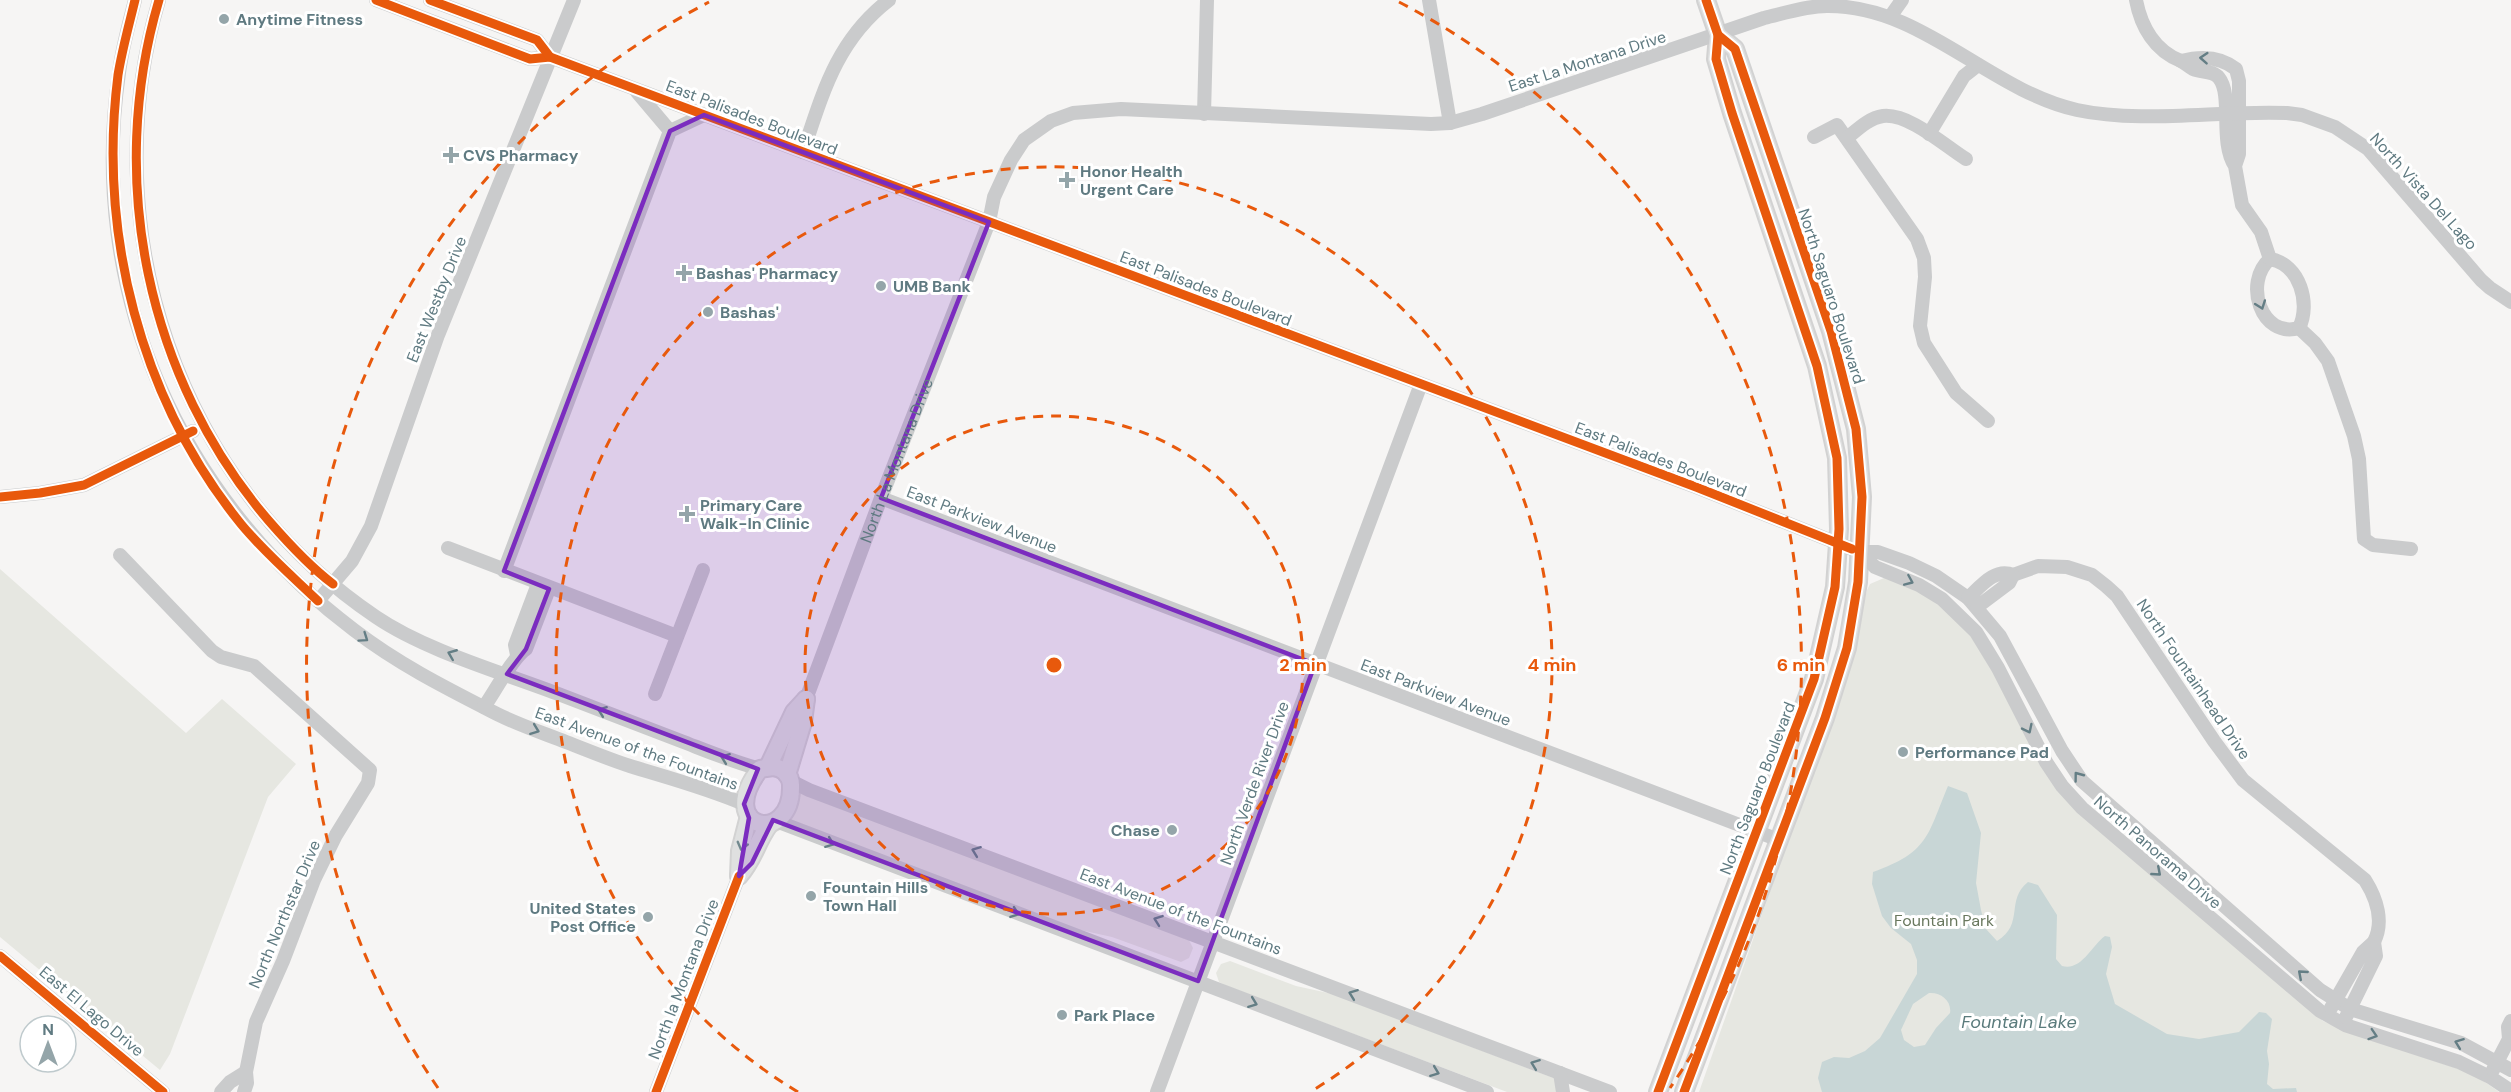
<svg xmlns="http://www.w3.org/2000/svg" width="2511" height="1092" viewBox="0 0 2511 1092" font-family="'DM Sans',sans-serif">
<rect width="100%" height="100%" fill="#f6f5f4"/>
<g fill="#e6e7e1">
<polygon points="0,569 186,733 222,699 296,764 268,797 170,1054 160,1070 0,937"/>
<polygon points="1884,578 1891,578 1933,599 1965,626 2016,710 2036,758 2072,805 2323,1021 2356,1035 2474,1074 2499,1092 1699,1092 1847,674 1867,590 1870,584"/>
<polygon points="797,788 1189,940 1193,948 1189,958 1181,962 1112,937 1076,929 786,821"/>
<polygon points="1230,961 1296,986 1333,994 1556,1079 1559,1092 1507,1092 1227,986 1219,982 1216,973 1221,964"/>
</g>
<path fill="#c8d6d6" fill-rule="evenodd" d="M1948 786 1967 793 1981 833 1976 883 1981 910 1986 929 1997 941C2025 924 2005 900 2028 882L2038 885 2057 915 2056 959 2062 966C2082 971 2091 946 2105 936L2110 937 2112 947 2106 974 2115 1004 2167 1034 2199 1039 2239 1032 2259 1012 2266 1013 2272 1019 2267 1051 2269 1064 2267 1084 2273 1089 2296 1088 2297 1092H1822L1818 1078 1822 1062 1834 1057 1849 1058 1865 1051 1880 1038 1917 974V960L1911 944 1891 928 1882 916 1872 884 1873 872C1929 852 1927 836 1948 786ZM1929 993C1941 992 1952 1001 1950 1013L1936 1028 1925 1045 1914 1047 1904 1040 1901 1030 1913 1004Z"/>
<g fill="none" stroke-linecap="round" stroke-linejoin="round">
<g stroke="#d2d2d2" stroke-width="20">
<g id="major">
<polyline points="768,767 794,712 806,699"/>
<path d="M773 767C783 768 791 775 791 785 793 847 713 830 760 769Z"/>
<polyline points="787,775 803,722 806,699"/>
<polyline points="739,876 740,851 749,816"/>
<path d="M739 876C754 859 756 843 769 825"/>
<polyline points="1658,1092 1814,679 1835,587 1839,529 1837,458 1817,366 1732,113 1716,59 1718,35 1706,0"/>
<polyline points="1684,1092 1825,718 1847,648 1858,582 1862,497 1856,429 1831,331 1735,49 1718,35"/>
</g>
</g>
<g stroke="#cacbcc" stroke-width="14">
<path d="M135 0C129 24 122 48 119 73 87 292 179 498 354 630 398 664 448 689 497 714 519 725 543 733 566 742 587 750 608 759 630 766 669 778 707 788 744 804"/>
<path d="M159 0C92 227 178 484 376 617 426 651 504 673 561 695 601 710 641 726 681 741 707 751 733 762 760 769"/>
<polyline points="376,0 530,59 550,57 1696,487 1852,549 1860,552 1878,552 1909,563 1936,576 1968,598 2000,636 2062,751 2082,781 2320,990 2350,1009 2461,1043 2511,1070"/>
<polyline points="430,0 537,40 550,57"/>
<polyline points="1429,0 1450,123"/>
<path d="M2136 0C2141 27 2155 51 2181 61"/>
<polyline points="1890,17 1902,0"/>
<polyline points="637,92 670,131"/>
<polyline points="1204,114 1207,0"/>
<polyline points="1929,134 1964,76 1978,65"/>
<polyline points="1814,137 1837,125 1917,239 1924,258 1925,277 1920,326 1924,343 1956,393 1988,421"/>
<path d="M1847 138C1858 129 1869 118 1883 116 1909 113 1945 146 1966 159"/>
<path d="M803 152C823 92 837 40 889 0"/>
<path d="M2235 166C2219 143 2233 95 2219 78 2213 70 2201 73 2193 69 2189 67 2185 63 2181 61 2200 56 2220 56 2236 69L2239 81V154L2235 166 2242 205 2261 232 2270 259"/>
<path d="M2270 259C2243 282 2261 339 2299 328"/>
<path d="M2270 259C2300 264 2311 304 2299 328"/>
<polyline points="2299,328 2315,343 2328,361 2354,436 2359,459 2364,539 2373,545 2411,549"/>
<polyline points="0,497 40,493 84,485 193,431"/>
<polyline points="881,498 1779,840"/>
<polyline points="448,548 677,636"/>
<polyline points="1860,552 1875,567 1919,585 1942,599 1976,632 1998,668 2046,762 2062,786 2082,808 2320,1011 2345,1025 2459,1062 2490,1077 2511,1091"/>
<polyline points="120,555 212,651 221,657 254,666 370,770 368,783 336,835 314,880 283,961 256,1022 246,1072 247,1083 244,1092"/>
<polyline points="504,571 670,131 704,115"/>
<path d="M2013 575 2038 566 2067 567 2092 575 2106 586 2117 596 2214 741 2243 780 2365 880C2377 899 2384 922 2374 942"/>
<path d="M1968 598C1980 587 1995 567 2013 575L2009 583 1977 607"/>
<polyline points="318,601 352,561 371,526 438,335 574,0"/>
<polyline points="517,655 515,645 538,584"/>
<polyline points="655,694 703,570"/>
<path id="s1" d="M806 699 881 498 989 222 994 197 1011 160 1024 140 1051 121 1073 113 1121 109 1431 124 1450 123 1482 114 1764 18C1785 13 1806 6 1827 6 1922 5 1988 90 2077 110 2142 124 2220 110 2287 113L2302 115 2335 127 2368 149 2481 280 2490 288 2511 302"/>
<path d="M484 707C494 693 513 657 526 649L549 589"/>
<polyline points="791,781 809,790 1610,1092"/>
<polyline points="776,821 1487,1092"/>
<polyline points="0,956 163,1092"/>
<polyline points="2331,1008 2363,952 2374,942 2376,956 2346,1017"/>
<polyline points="2493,1070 2509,1039 2508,1027 2511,1021"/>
<polyline points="1560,1073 1563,1092"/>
<polyline points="221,1092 230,1082 246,1072"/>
<polyline points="656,1092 739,876"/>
<polyline points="1157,1092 1421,384"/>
</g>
<use href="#major" stroke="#dfe0e0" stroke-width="16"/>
<g stroke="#fff" stroke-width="13">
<g id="cycleway">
<path d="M135 0C129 25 122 50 118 75 98 234 140 399 241 524 264 552 292 576 318 601"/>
<path d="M159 0C106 179 147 379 269 521 289 544 309 566 333 584"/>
<polyline points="376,0 530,59 550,57 1696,487 1852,549"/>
<polyline points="430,0 537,40 550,57"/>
<polyline points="0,497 40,493 84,485 193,431"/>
<polyline points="0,956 163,1092"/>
<polyline points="656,1092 739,876"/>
<polyline points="1658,1092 1814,679 1835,587 1839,529 1837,458 1817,366 1732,113 1716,59 1718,35 1706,0"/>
<polyline points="1684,1092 1825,718 1847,648 1858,582 1862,497 1856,429 1831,331 1735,49 1718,35"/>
</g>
</g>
<use href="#cycleway" stroke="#e8590c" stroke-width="9"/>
</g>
<defs><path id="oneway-chevron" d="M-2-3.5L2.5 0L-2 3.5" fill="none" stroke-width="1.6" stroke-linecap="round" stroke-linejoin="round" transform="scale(1.5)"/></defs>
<g stroke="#647e85">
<use href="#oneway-chevron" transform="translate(2204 58) rotate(-176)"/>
<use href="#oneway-chevron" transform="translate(2261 305) rotate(70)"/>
<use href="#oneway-chevron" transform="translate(1909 581) rotate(23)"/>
<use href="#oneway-chevron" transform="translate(364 638) rotate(35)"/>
<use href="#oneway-chevron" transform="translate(452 654) rotate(-158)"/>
<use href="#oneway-chevron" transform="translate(602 711) rotate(-159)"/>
<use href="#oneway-chevron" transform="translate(2028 729) rotate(64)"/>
<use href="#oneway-chevron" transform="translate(535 730) rotate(21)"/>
<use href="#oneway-chevron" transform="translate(725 758) rotate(-159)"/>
<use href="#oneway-chevron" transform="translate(2078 776) rotate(-127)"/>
<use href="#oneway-chevron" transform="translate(830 843) rotate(21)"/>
<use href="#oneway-chevron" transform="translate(976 851) rotate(-159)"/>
<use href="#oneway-chevron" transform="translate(2157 872) rotate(41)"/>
<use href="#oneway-chevron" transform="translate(1015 913) rotate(20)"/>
<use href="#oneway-chevron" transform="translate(1158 920) rotate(-160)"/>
<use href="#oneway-chevron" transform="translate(2302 974) rotate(-139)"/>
<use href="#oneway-chevron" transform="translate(1353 994) rotate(-159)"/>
<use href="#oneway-chevron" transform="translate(1253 1003) rotate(21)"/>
<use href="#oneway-chevron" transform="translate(2373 1035) rotate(18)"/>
<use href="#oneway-chevron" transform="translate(2459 1043) rotate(-159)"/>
<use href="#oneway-chevron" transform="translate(1535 1064) rotate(-159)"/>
<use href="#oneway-chevron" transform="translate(1435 1072) rotate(21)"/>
</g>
<use stroke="#72898f" href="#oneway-chevron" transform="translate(742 846) rotate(105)"/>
<path fill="#7b2cbf" fill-opacity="0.2" stroke="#7b2cbf" stroke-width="4.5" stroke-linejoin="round" d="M704 115 989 222 881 498 1315 664 1198 981 773 820 752 863 739 876 749 818 744 804 758 769 507 674 526 649 549 589 504 571 670 131Z"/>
<g fill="none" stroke="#e8590c" stroke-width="3" stroke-dasharray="10 8">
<circle cx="1054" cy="665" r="249"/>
<path d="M798 1092A498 498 0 1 1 1310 1092"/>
<path d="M438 1088A747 747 0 0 1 709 2M1399 2A747 747 0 0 1 1670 1088"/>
</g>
<g fill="#94a5a9" stroke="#fff" stroke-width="2">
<circle cx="224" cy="19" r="6"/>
<path d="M448 146h6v6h6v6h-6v6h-6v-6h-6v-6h6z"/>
<path d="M1064 171h6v6h6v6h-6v6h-6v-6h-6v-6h6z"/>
<path d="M681 264h6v6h6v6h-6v6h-6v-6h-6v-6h6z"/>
<circle cx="881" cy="286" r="6"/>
<circle cx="708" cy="312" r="6"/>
<path d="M684 505h6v6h6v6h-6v6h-6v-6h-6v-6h6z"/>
<circle cx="1903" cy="752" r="6"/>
<circle cx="1172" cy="830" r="6"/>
<circle cx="811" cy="896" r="6"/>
<circle cx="648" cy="917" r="6"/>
<circle cx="1062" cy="1015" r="6"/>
</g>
<g text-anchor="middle" stroke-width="6" stroke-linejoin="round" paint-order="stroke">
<g font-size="16" font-weight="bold" fill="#5f7a81" stroke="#fff" text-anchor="start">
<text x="236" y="25">Anytime Fitness</text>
<text x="463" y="161">CVS Pharmacy</text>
<text x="1080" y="177">Honor Health<tspan x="1080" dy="18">Urgent Care</tspan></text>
<text x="696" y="279">Bashas' Pharmacy</text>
<text x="893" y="292">UMB Bank</text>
<text x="720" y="318">Bashas'</text>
<text x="700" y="511">Primary Care<tspan x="700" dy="18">Walk-In Clinic</tspan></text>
<text x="1915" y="758">Performance Pad</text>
<text x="1160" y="836" text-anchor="end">Chase</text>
<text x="823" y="893">Fountain Hills<tspan x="823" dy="18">Town Hall</tspan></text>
<text x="636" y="914" text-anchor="end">United States<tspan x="636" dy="18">Post Office</tspan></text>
<text x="1074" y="1021">Park Place</text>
</g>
<g font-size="16" fill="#5f7a81" stroke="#fff">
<text transform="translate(1587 61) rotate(-18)" y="6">East La Montana Drive</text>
<text transform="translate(752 117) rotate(21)" y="6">East Palisades Boulevard</text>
<text transform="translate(2424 191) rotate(48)" y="6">North Vista Del Lago</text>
<text transform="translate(1206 288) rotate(21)" y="6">East Palisades Boulevard</text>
<text transform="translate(1832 296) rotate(72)" y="6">North Saguaro Boulevard</text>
<text transform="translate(436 299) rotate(-68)" y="6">East Westby Drive</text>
<text transform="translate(1661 459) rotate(21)" y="6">East Palisades Boulevard</text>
<text dy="6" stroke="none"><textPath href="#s1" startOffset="255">North La Montana Drive</textPath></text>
<text transform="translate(982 519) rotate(21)" y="6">East Parkview Avenue</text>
<text transform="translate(2194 679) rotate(56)" y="6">North Fountainhead Drive</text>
<text transform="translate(1436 692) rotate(21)" y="6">East Parkview Avenue</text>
<text transform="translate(637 748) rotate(20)" y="6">East Avenue of the Fountains</text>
<text transform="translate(1254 783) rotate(-70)" y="6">North Verde River Drive</text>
<text transform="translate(1757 788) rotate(-69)" y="6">North Saguaro Boulevard</text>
<text transform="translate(2158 852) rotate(41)" y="6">North Panorama Drive</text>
<text transform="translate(1181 911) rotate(21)" y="6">East Avenue of the Fountains</text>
<text transform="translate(284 914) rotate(-67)" y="6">North Northstar Drive</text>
<text transform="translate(683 979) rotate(-69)" y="6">North la Montana Drive</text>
<text transform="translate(92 1011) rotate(40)" y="6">East El Lago Drive</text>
</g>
<g font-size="16" fill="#69785e" stroke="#fff">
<text x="1944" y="926">Fountain Park</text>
</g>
<g font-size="18" font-style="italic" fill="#5a7b7c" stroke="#fff">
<text x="2019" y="1028">Fountain Lake</text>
</g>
</g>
<circle cx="1054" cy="665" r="9" fill="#e8590c" stroke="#fff" stroke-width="3"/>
<g font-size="18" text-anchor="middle" font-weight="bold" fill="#e8590c" stroke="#fff" stroke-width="6" stroke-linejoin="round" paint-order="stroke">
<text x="1303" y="671">2 min</text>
<text x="1552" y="671">4 min</text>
<text x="1801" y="671">6 min</text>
</g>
<g transform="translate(48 1044)"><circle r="28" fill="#ffffff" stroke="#bfcacd" stroke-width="1.5"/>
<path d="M0-4.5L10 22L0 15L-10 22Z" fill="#94a5a9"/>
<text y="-9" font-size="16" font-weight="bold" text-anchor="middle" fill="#5f7a81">N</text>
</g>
</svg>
